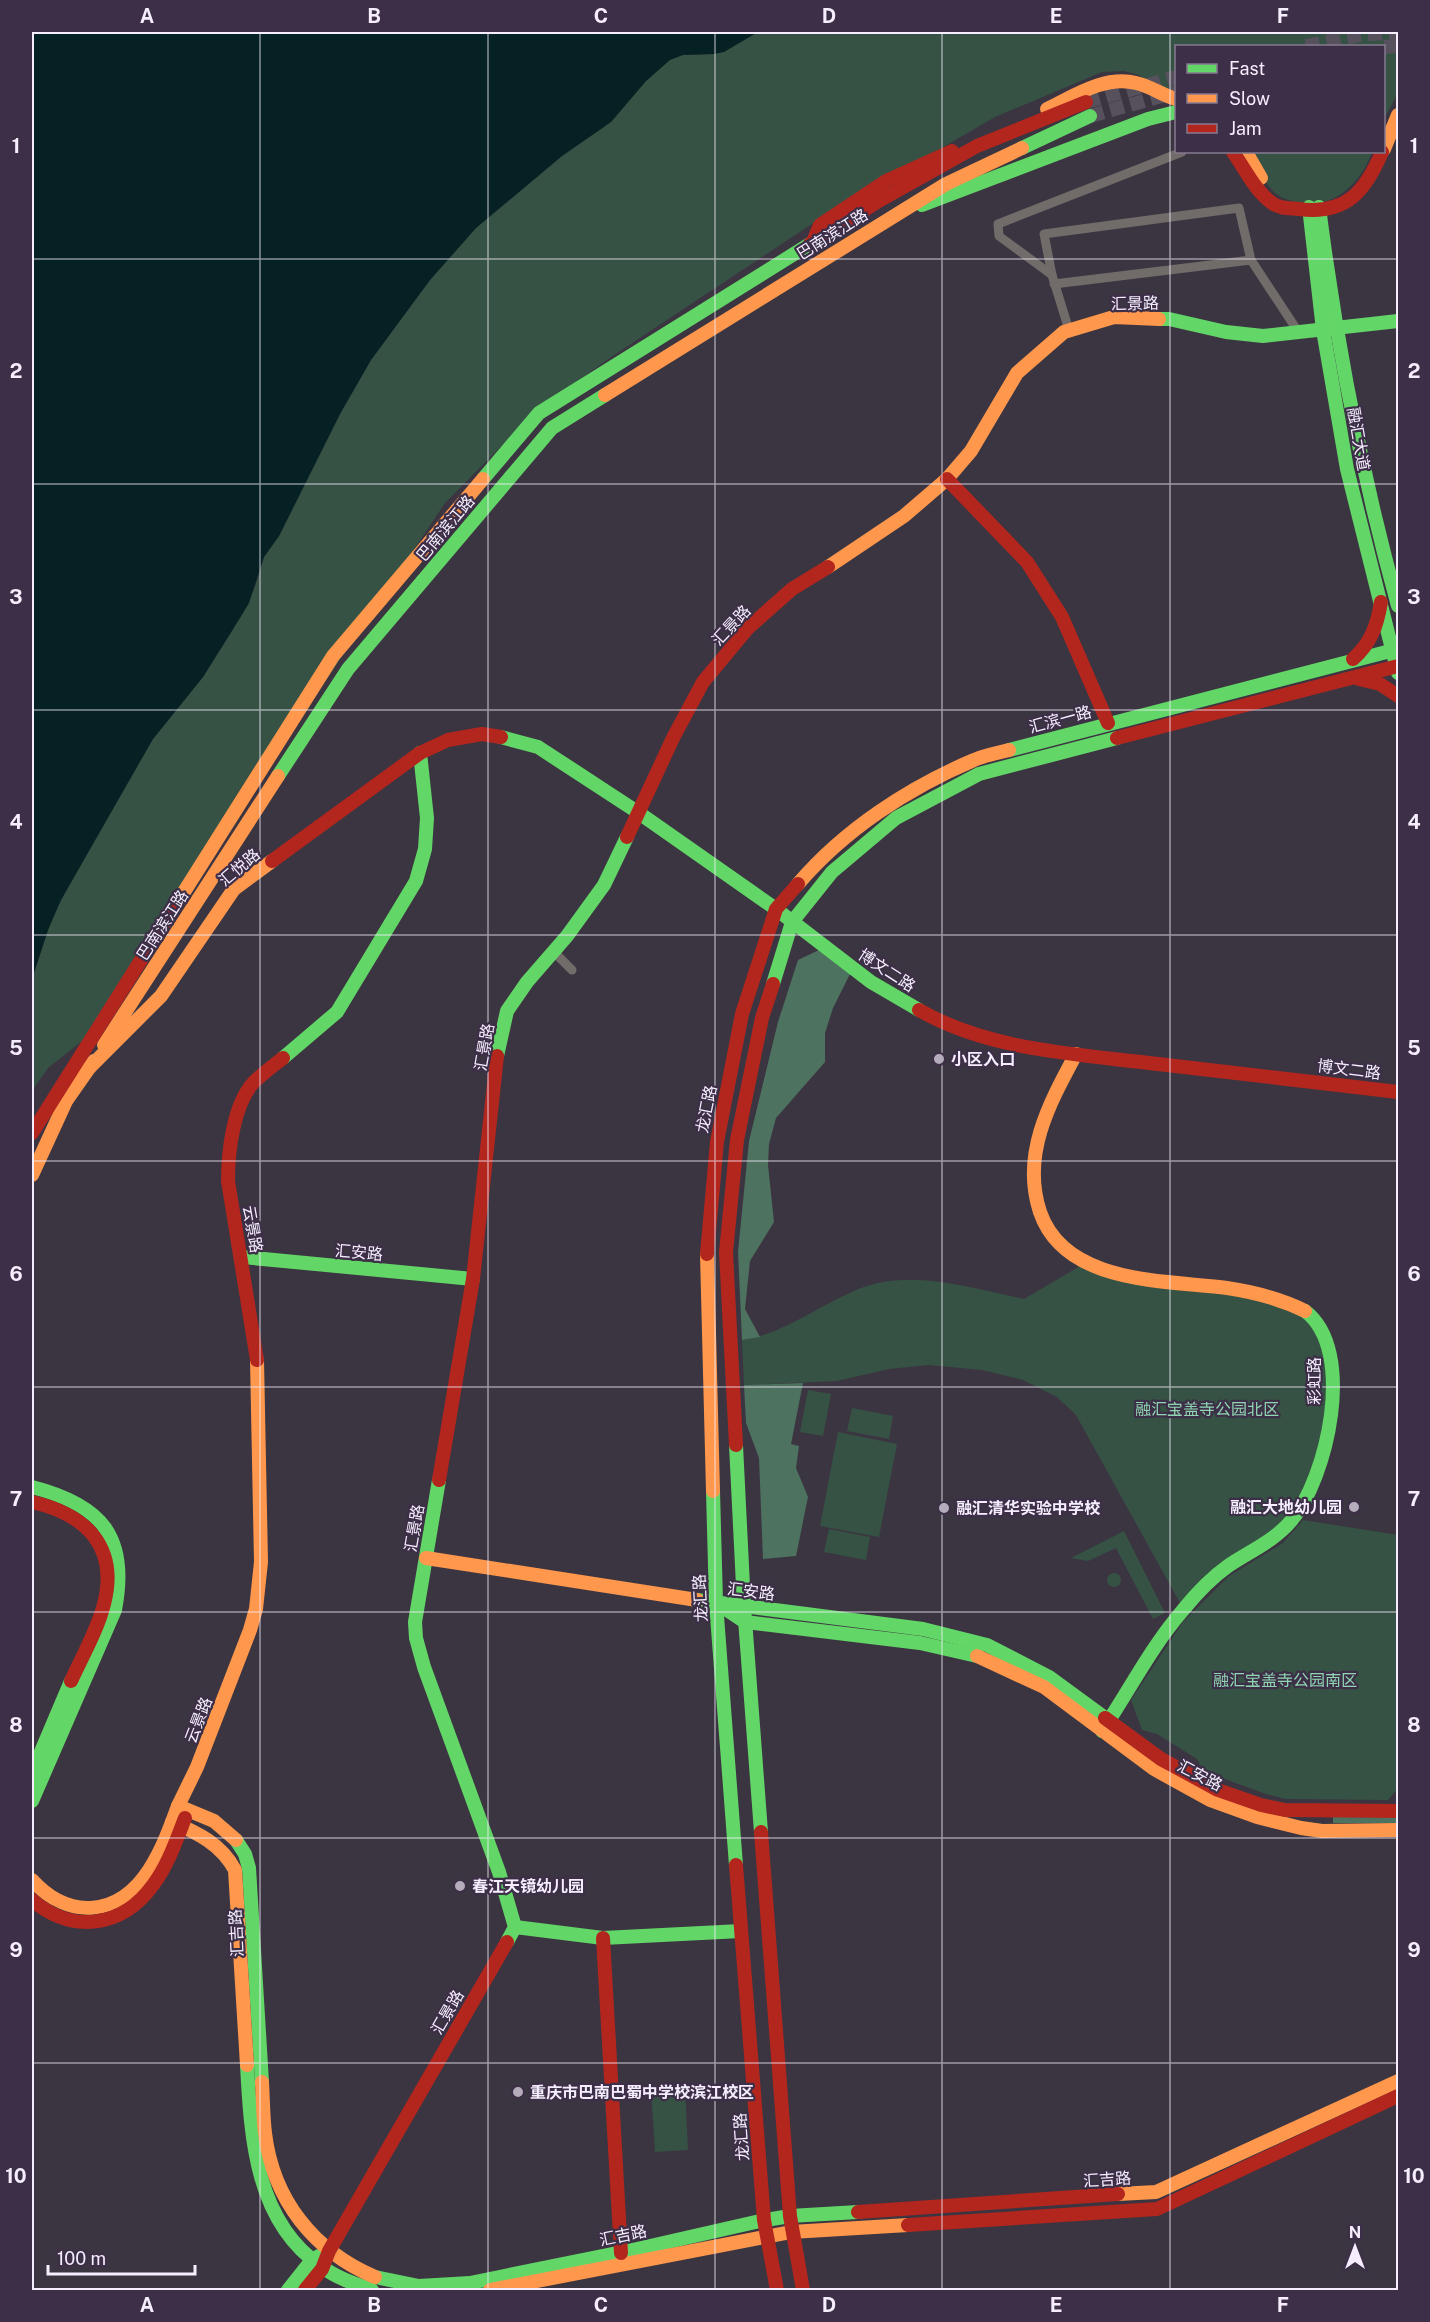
<svg xmlns="http://www.w3.org/2000/svg" width="1430" height="2322" viewBox="0 0 1430 2322" font-family="'Public Sans','Noto Sans SC',sans-serif">
<rect width="100%" height="100%" fill="#3b3541"/>
<g fill="#365244">
<polygon points="758,32 1398,32 1398,93 1384,119 1384,46 1176,46 1176,95 1160,91 1139,75 1124,71 1102,72 995,117 818,220 614,355 538,409 445,503 87,1037 48,1068 32,1091 32,979 53,915 128,779 153,739 203,677 232,631 255,587 264,557 279,536 340,414 371,360 430,280 476,228 562,156 611,122 646,81 670,59 683,55 714,54"/>
<path d="M1252 152H1372C1361 184 1331 212 1295 202 1288 200 1279 197 1274 192 1263 182 1258 165 1252 152Z"/>
<path d="M1080 1266 1273 1301 1305 1316 1326 1349 1329 1395 1320 1444 1304 1490 1292 1513 1273 1531 1221 1564 1180 1603 1076 1415 1057 1397 1023 1380 982 1370 929 1365 889 1369 837 1381 744 1385 742 1340C783 1334 815 1308 852 1292 906 1266 968 1288 1024 1299Z"/>
<polygon points="808,1390 831,1394 823,1436 800,1432"/>
<polygon points="852,1408 893,1416 889,1439 847,1431"/>
<polygon points="838,1432 897,1444 879,1537 820,1526"/>
<polygon points="1303,1520 1398,1535 1398,1788 1388,1800 1286,1799 1266,1794 1222,1778 1202,1768 1197,1759 1157,1734 1142,1730 1131,1700 1183,1622 1229,1576 1283,1543"/>
<polygon points="829,1529 870,1537 866,1560 824,1552"/>
<polygon points="1124,1531 1165,1613 1153,1619 1116,1548 1088,1561 1071,1558"/>
<circle cx="1114" cy="1580" r="7"/>
<polygon points="685,2087 688,2150 655,2152 651,2089"/>
</g>
<g fill="#4d725f">
<polygon points="821,949 851,972 833,1008 825,1033 825,1062 776,1118 769,1144 768,1165 774,1222 750,1261 745,1309 760,1337 742,1340 738,1252 749,1141 778,1022 798,960"/>
<polygon points="803,1383 791,1444 799,1446 796,1468 808,1497 796,1556 763,1559 759,1458 746,1423 744,1385"/>
<rect x="1333" y="1817" width="65" height="6"/>
</g>
<polygon fill="#062123" points="32,32 758,32 724,52 714,54 683,55 670,60 646,81 611,122 562,156 476,228 430,280 371,360 340,414 279,536 264,557 249,603 240,618 203,677 153,739 61,900 48,930 32,979"/>
<g fill="none" stroke-linecap="round" stroke-linejoin="round">
<g stroke="#57515d" stroke-width="14" stroke-dasharray="14 7" stroke-linecap="butt">
<polyline points="1306,46 1360,35 1398,32"/>
<polyline points="1384,47 1398,46"/>
<polyline points="1086,102 1176,77"/>
<polyline points="1090,116 1176,92"/>
</g>
<g stroke="#716b69" stroke-width="9">
<polyline points="1251,260 1299,333"/>
<polyline points="1052,275 1044,234 1239,208 1251,260 1054,284"/>
<polyline points="1069,330 1052,275 999,236 998,224 1182,152"/>
<polyline points="553,951 572,970"/>
</g>
<g stroke="#63d668" stroke-width="14">
<polyline points="1022,148 1090,116"/>
<polyline points="922,205 1148,119 1176,112"/>
<polyline points="1309,207 1323,330 1347,469 1398,673"/>
<path d="M1319 207C1336 342 1362 475 1398 606"/>
<polyline points="1159,319 1169,319 1226,332 1263,336 1398,321"/>
<polyline points="483,479 539,413 810,244"/>
<polyline points="1397,601 1398,602"/>
<polyline points="501,737 538,747 639,813 776,909 871,982 919,1010"/>
<polyline points="1009,750 1398,649"/>
<polyline points="278,776 348,669 552,428 605,395"/>
<polyline points="773,984 792,922 832,872 896,818 979,774 1117,738"/>
<polyline points="497,1056 507,1011 527,982 567,936 604,885 627,837"/>
<polyline points="283,1058 337,1012 416,881 425,849 427,818 420,753"/>
<polyline points="242,1257 473,1279"/>
<polyline points="736,1445 744,1606 761,1832"/>
<polyline points="439,1480 415,1622 416,1638 424,1667 499,1872 515,1927 507,1942"/>
<path d="M32 1487C102 1505 129 1537 115 1610L32 1801"/>
<polyline points="713,1491 716,1603 736,1865"/>
<polyline points="697,1600 923,1629 987,1645 1049,1677 1105,1718"/>
<polyline points="718,1604 745,1622 920,1643 977,1656"/>
<path d="M1102 1731C1129 1691 1151 1647 1183 1610 1196 1594 1211 1578 1228 1566 1250 1551 1273 1542 1291 1521 1327 1479 1357 1350 1305 1311"/>
<polyline points="32,1773 71,1681"/>
<polyline points="236,1840 245,1854 249,1868 262,2082"/>
<polyline points="515,1927 603,1938 741,1931"/>
<path d="M247 2065C251 2138 255 2222 322 2267 337 2278 355 2284 372 2290"/>
<polyline points="375,2277 419,2286 470,2283 637,2249 760,2221 790,2216 858,2212"/>
<polyline points="288,2290 311,2261 319,2256"/>
</g>
<g stroke="#ff974d" stroke-width="14">
<path d="M1047 109C1074 96 1105 75 1136 83 1150 86 1162 95 1176 99"/>
<polyline points="1384,149 1398,115"/>
<polyline points="1246,152 1261,178"/>
<polyline points="605,395 946,184 1022,148"/>
<polyline points="828,567 904,516 947,479 971,451 1017,373 1064,332 1114,317 1159,319"/>
<path d="M798 884C844 830 908 788 974 760 985 755 998 753 1009 750"/>
<polyline points="177,903 333,656 483,479"/>
<polyline points="104,1045 278,776"/>
<path d="M1076 1054C1049 1104 1021 1155 1040 1212 1065 1285 1166 1280 1227 1288 1254 1292 1281 1299 1305 1311"/>
<polyline points="90,1067 161,996 234,889 272,861"/>
<polyline points="32,1175 66,1101 94,1061"/>
<polyline points="707,1254 713,1491"/>
<polyline points="426,1558 697,1600"/>
<polyline points="977,1656 1044,1687 1154,1769 1210,1800 1257,1817 1301,1828 1322,1831 1398,1830"/>
<polyline points="178,1806 197,1767 250,1630 256,1609 261,1562 257,1360"/>
<path d="M172 1822C198 1833 221 1844 235 1870L247 2065"/>
<path d="M32 1880C69 1921 119 1916 149 1870 162 1850 170 1828 178 1806L214 1821 236 1840"/>
<path d="M262 2082C263 2099 263 2117 265 2133 273 2200 314 2251 375 2277"/>
<polyline points="1118,2194 1156,2192 1398,2081"/>
<polyline points="490,2290 791,2232 908,2225"/>
</g>
<g stroke="#b3261e" stroke-width="14">
<path d="M1233 152C1245 169 1255 191 1272 203 1280 209 1290 208 1299 209 1346 215 1365 192 1382 152"/>
<polyline points="813,242 820,225 886,181 952,151"/>
<polyline points="810,244 877,202 977,146 1086,102"/>
<polyline points="947,479 1027,562 1062,617 1108,723"/>
<path d="M1353 659C1371 643 1377 626 1381 602"/>
<polyline points="1359,679 1380,684 1398,696"/>
<polyline points="1117,738 1398,666"/>
<polyline points="627,837 673,738 703,682 748,628 792,589 828,567"/>
<polyline points="272,861 420,753 448,740 482,734 501,737"/>
<path d="M919 1010C990 1051 1078 1054 1158 1064 1238 1073 1318 1083 1398 1092"/>
<polyline points="32,1133 177,903"/>
<polyline points="707,1254 717,1142 742,1014 776,909 798,884"/>
<path d="M257 1360 228 1181C228 1153 233 1104 254 1082 263 1073 273 1066 283 1058"/>
<polyline points="736,1445 726,1252 737,1140 762,1018 773,984"/>
<polyline points="439,1480 473,1279 497,1056"/>
<path d="M32 1502C85 1514 119 1546 104 1604 98 1629 82 1657 71 1681"/>
<polyline points="1105,1718 1161,1759 1218,1790 1261,1805 1285,1810 1398,1811"/>
<polyline points="761,1832 790,2216 803,2290"/>
<polyline points="736,1865 764,2220 777,2290"/>
<path d="M32 1900C72 1934 122 1928 153 1885 168 1865 176 1841 185 1818"/>
<polyline points="603,1938 621,2253"/>
<polyline points="858,2212 1118,2194"/>
<polyline points="908,2225 1157,2209 1398,2096"/>
<polyline points="305,2290 322,2269 329,2251 507,1942"/>
</g>
</g>
<path fill="none" stroke="#f6eefe" stroke-width="1.5" stroke-opacity="0.55" d="M260 32V2290M488 32V2290M715 32V2290M942 32V2290M1170 32V2290M32 259H1398M32 484H1398M32 710H1398M32 935H1398M32 1161H1398M32 1387H1398M32 1612H1398M32 1838H1398M32 2063H1398"/>
<g fill="#b5adbc" stroke="#3c2f47" stroke-width="2">
<circle cx="939" cy="1059" r="6"/>
<circle cx="1354" cy="1507" r="6"/>
<circle cx="944" cy="1508" r="6"/>
<circle cx="460" cy="1886" r="6"/>
<circle cx="518" cy="2092" r="6"/>
</g>
<g text-anchor="middle" stroke-width="4.5" stroke-linejoin="round" paint-order="stroke">
<g font-size="16" fill="#f6eefe" stroke="#3c2f47">
<text transform="translate(832 234) rotate(-32)" y="6">巴南滨江路</text>
<text transform="translate(1135 303) rotate(-1)" y="6">汇景路</text>
<text transform="translate(1359 439) rotate(80)" y="6">融汇大道</text>
<text transform="translate(445 528) rotate(-50)" y="6">巴南滨江路</text>
<text transform="translate(731 625) rotate(-47)" y="6">汇景路</text>
<text transform="translate(1060 719) rotate(-15)" y="6">汇滨一路</text>
<text transform="translate(239 867) rotate(-40)" y="6">汇悦路</text>
<text transform="translate(162 925) rotate(-57)" y="6">巴南滨江路</text>
<text transform="translate(887 970) rotate(33)" y="6">博文二路</text>
<text transform="translate(484 1047) rotate(-80)" y="6">汇景路</text>
<text transform="translate(1349 1069) rotate(7)" y="6">博文二路</text>
<text transform="translate(706 1109) rotate(-79)" y="6">龙汇路</text>
<text transform="translate(253 1229) rotate(80)" y="6">云景路</text>
<text transform="translate(359 1252) rotate(5)" y="6">汇安路</text>
<text transform="translate(1314 1381) rotate(-90)" y="6">彩虹路</text>
<text transform="translate(414 1528) rotate(-80)" y="6">汇景路</text>
<text transform="translate(751 1591) rotate(7)" y="6">汇安路</text>
<text transform="translate(700 1598) rotate(-93)" y="6">龙汇路</text>
<text transform="translate(198 1720) rotate(-69)" y="6">云景路</text>
<text transform="translate(1200 1775) rotate(27)" y="6">汇安路</text>
<text transform="translate(236 1933) rotate(-93)" y="6">汇吉路</text>
<text transform="translate(447 2012) rotate(-60)" y="6">汇景路</text>
<text transform="translate(741 2137) rotate(-94)" y="6">龙汇路</text>
<text transform="translate(1107 2179) rotate(-4)" y="6">汇吉路</text>
<text transform="translate(623 2235) rotate(-12)" y="6">汇吉路</text>
</g>
<g font-size="16" font-weight="bold" fill="#f6eefe" stroke="#3c2f47" text-anchor="start">
<text x="951" y="1065">小区入口</text>
<text x="1342" y="1513" text-anchor="end">融汇大地幼儿园</text>
<text x="956" y="1514">融汇清华实验中学校</text>
<text x="472" y="1892">春江天镜幼儿园</text>
<text x="530" y="2098">重庆市巴南巴蜀中学校滨江校区</text>
</g>
<g font-size="16" fill="#8fd6b1" stroke="#3c2f47">
<text x="1207" y="1415">融汇宝盖寺公园北区</text>
<text x="1285" y="1686">融汇宝盖寺公园南区</text>
</g>
</g>
<rect width="1430" height="2322" fill="none" stroke="#3c2f47" stroke-width="66"/>
<rect x="1175" y="45" width="210" height="108" fill="#3c2f47" stroke="#867b90" stroke-width="1.5"/>
<rect x="1187" y="64" width="30" height="9" fill="#63d668" stroke="#867b90" stroke-width="1.5"/>
<text x="1229" y="75" font-size="18" fill="#f6eefe">Fast</text>
<rect x="1187" y="94" width="30" height="9" fill="#ff974d" stroke="#867b90" stroke-width="1.5"/>
<text x="1229" y="105" font-size="18" fill="#f6eefe">Slow</text>
<rect x="1187" y="124" width="30" height="9" fill="#b3261e" stroke="#867b90" stroke-width="1.5"/>
<text x="1229" y="135" font-size="18" fill="#f6eefe">Jam</text>
<g transform="translate(1355 2247)" stroke="#3c2f47" stroke-width="4.5" paint-order="stroke">
<path d="M0-4.5L10 22L0 15L-10 22Z" fill="#f6eefe"/>
<text y="-9" font-size="16" font-weight="bold" text-anchor="middle" fill="#f6eefe">N</text>
</g>
<path d="M48 2265v9h147v-9" fill="none" stroke="#f6eefe" stroke-width="3"/>
<text x="57" y="2265" font-size="18" fill="#f6eefe" stroke="#3c2f47" stroke-width="4.5" paint-order="stroke">100 m</text>
<rect x="33" y="33" width="1364" height="2256" fill="none" stroke="#f6eefe" stroke-width="2"/>
<g font-size="20" text-anchor="middle" font-weight="bold" fill="#f6eefe">
<text x="147" y="23">A</text>
<text x="374" y="23">B</text>
<text x="601" y="23">C</text>
<text x="829" y="23">D</text>
<text x="1056" y="23">E</text>
<text x="1283" y="23">F</text>
<text x="16" y="153">1</text>
<text x="1414" y="153">1</text>
<text x="16" y="378">2</text>
<text x="1414" y="378">2</text>
<text x="16" y="604">3</text>
<text x="1414" y="604">3</text>
<text x="16" y="829">4</text>
<text x="1414" y="829">4</text>
<text x="16" y="1055">5</text>
<text x="1414" y="1055">5</text>
<text x="16" y="1281">6</text>
<text x="1414" y="1281">6</text>
<text x="16" y="1506">7</text>
<text x="1414" y="1506">7</text>
<text x="16" y="1732">8</text>
<text x="1414" y="1732">8</text>
<text x="16" y="1957">9</text>
<text x="1414" y="1957">9</text>
<text x="16" y="2183">10</text>
<text x="1414" y="2183">10</text>
<text x="147" y="2312">A</text>
<text x="374" y="2312">B</text>
<text x="601" y="2312">C</text>
<text x="829" y="2312">D</text>
<text x="1056" y="2312">E</text>
<text x="1283" y="2312">F</text>
</g>
</svg>
